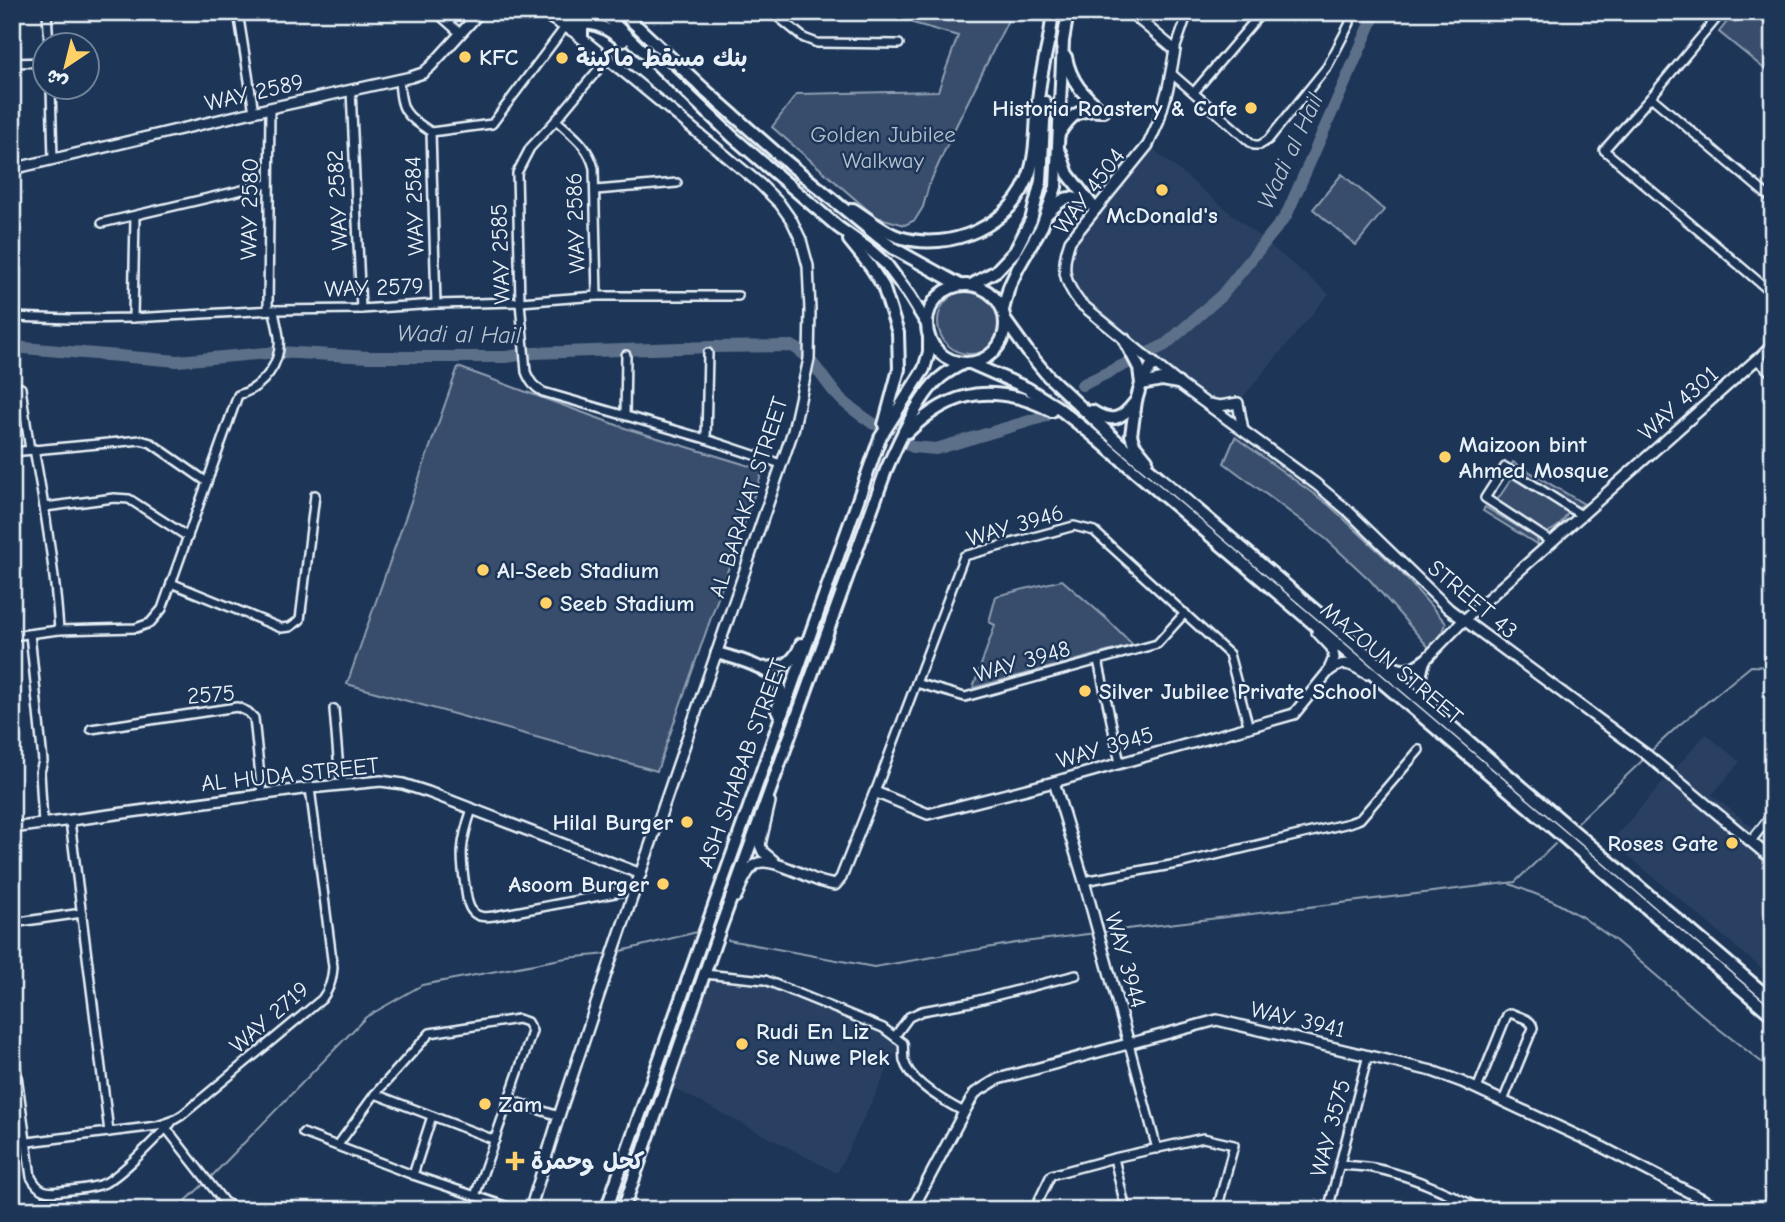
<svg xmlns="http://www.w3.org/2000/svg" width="1785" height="1222" viewBox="0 0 1785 1222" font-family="'Comic Neue','Playpen Sans Arabic',sans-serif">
<rect width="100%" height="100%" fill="#1d3557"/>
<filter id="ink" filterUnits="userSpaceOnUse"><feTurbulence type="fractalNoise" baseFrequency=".0143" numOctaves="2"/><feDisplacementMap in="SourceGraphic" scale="14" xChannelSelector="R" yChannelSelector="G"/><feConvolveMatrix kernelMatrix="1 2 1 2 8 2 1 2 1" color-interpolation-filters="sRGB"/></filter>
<g filter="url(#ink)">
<g fill="#2a4162">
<polygon points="1148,145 1329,294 1238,403 1220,406 1178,383 1070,288 1065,256 1070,241"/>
<polygon points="1706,734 1740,762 1712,795 1758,831 1773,813 1773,978 1611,841"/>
<polygon points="707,966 849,1014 883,1028 903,1043 897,1050 837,1173 666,1084"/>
</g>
<g fill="#374d6c" stroke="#909fb2" stroke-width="2">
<polygon points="916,12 1012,12 954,130 929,185 923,207 915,220 905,225 876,217 772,127 797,94 938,91 958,36 913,23"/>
<polygon points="1735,12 1773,12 1773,76 1719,32"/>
<polygon points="1342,174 1384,210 1356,245 1313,209"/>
<circle cx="970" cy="322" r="32"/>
<polygon points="458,367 625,428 763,470 657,771 347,684"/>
<polygon points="1235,437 1329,505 1400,571 1446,623 1441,638 1430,649 1370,580 1326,539 1224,463"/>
<polygon points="1513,462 1584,504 1579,507 1576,506 1510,468"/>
<path d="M1512 478 1568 512C1563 524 1557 528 1546 533L1496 502Z"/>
<polygon points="1485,507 1537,538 1538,545 1483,511"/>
<polygon points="1062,580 1107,619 1133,645 973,688 995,625 989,622 996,596"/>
</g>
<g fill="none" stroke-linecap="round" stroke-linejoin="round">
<g stroke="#95a4b5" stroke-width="2">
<polyline points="1651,751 1678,726 1751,666 1773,667"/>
<polyline points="1578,822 1645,758"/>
<polyline points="1510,884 1553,901 1582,917 1616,941 1714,1025 1773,1071"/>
<polyline points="1102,932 1515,882 1555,844"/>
<polyline points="728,940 874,967 1016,943 1096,933"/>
<polyline points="617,952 697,932"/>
<polyline points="210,1178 366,1017 422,985 566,958 608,954"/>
<polyline points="176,1210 206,1182"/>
</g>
<g stroke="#5d7089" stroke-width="12">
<path d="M12 347 178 361 278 352 369 357H506L533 353 711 347 792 346C813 357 822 379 838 396 848 407 862 416 874 424"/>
<polyline points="1082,385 1165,345 1222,295 1286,216 1376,12"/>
<polyline points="909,445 913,447 936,449 1046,416"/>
</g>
<g stroke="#e8f1f8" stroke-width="12">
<g id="minor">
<polyline points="47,12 49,46"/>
<polyline points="238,12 254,112"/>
<polyline points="436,12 461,34"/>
<polyline points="772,12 804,38 817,43 899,44"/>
<polyline points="1722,12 1651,97 1604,150 1773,294"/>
<polyline points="1175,50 1188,12"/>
<path d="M607 59 556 120 530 148 517 173 520 302 526 372C530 382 534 387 543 392L706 439 781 464"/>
<polyline points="12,63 46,62"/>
<polyline points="1171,73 1250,142 1254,145 1260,145 1268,140 1327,67 1347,29 1350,23 1349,12"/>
<path d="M399 79C401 112 404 114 431 132L436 304"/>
<polyline points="51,88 53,159"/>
<polyline points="351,90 361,309"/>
<polyline points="1194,92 1257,18 1266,12"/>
<polyline points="1651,97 1773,200"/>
<path d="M556 120C573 136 588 145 594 168L597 296"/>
<polyline points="431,132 492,124 565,27"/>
<polyline points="596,190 677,183"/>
<polyline points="102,223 268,184"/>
<polyline points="268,310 270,108"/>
<polyline points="12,317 71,319 133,318 274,310 361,309 436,304 520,302 597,296 738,296"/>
<polyline points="133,318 135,216"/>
<polyline points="1757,359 1773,343"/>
<polyline points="21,388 30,450"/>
<polyline points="625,415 626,355"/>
<polyline points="706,439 708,353"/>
<polyline points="12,452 141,440 151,443 207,482"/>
<polyline points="45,507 114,498 129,499 188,537"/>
<polyline points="1552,542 1485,498 1505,467 1581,515"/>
<polyline points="171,583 281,628 290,627 300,620 315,495"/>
<path d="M59 630 136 628 150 623 162 609 238 395C263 388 282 363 279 337 278 328 275 319 274 310"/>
<polyline points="30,634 43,761 40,772 43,824"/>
<path d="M12 636 59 630C55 569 45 509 34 449"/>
<polyline points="1098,660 1120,763"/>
<polyline points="916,683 965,697 1157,644 1185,613"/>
<polyline points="334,709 339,770 344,785"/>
<polyline points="91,729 237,707 248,712 254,718 262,795"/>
<polyline points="875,792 964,556 1074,526 1094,531 1229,654 1249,728"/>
<path d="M472 809C460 844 460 856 466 892 467 899 468 907 473 912 479 918 487 917 494 916L636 889"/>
<polyline points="70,821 109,1132"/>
<polyline points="1751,841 1773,813"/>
<polyline points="1084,881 1182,863 1349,823 1360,819 1419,750"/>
<polyline points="12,923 82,913"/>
<path d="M704 974 765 980 883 1028 903 1043C904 1048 903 1055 904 1060 909 1082 945 1102 964 1112"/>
<polyline points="895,1036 909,1017 922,1011 971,1002 1076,975"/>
<path d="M12 1039 31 1177C39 1192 46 1193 62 1191 76 1189 92 1189 105 1183 124 1173 155 1139 171 1123"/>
<polyline points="1129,1044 1157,1149"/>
<path d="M1477 1089 1507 1015 1511 1013C1519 1017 1532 1019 1533 1028L1503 1101"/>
<polyline points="375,1094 495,1140"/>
<polyline points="509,1100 559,1116"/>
<polyline points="166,1128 224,1202 240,1210"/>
<polyline points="303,1133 413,1175 517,1210"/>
<path d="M12 1144 157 1126 172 1121 182 1115 322 999C330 988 332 980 333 967L310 788"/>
<polyline points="338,1145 375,1094 430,1033 518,1019 527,1022 532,1031 528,1044 475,1196"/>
<polyline points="1114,1158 1126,1210"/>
<path d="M1340 1165C1351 1166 1362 1166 1373 1168 1412 1175 1448 1194 1484 1210"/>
<polyline points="413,1175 432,1116"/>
<polyline points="1034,1210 1051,1175 1114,1158 1203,1138 1234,1145 1217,1210"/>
<polyline points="1328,1210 1368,1055"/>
<polyline points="1446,1210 1452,1195"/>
</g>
</g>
<g stroke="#e8f1f8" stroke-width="14">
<g id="tertiary">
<path d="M1130 12 1175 50 1168 88 1158 123 1148 145 1070 241C1061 267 1063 281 1080 303L1178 383 1316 484 1347 510 1449 609 1647 755 1773 860"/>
<polyline points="12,169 270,108 411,77 423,73 431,66 480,12"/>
<polyline points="1209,404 1220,406 1238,403 1243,430"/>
<polyline points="1424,661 1464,620 1757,359 1773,373"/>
<path d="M1329 671C1345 659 1352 665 1367 674"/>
<polyline points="1054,782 1084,881 1129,1044"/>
<polyline points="770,802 760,845 763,852 774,861"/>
<polyline points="12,828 310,788 381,781 403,784 428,792 641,874"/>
<path d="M736 897C741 887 746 870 756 864 768 856 805 876 819 881 824 883 830 884 835 885L841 878 875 792 928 814 1054 782 1294 714 1328 672 1334 658 1332 648 1317 632"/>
<polyline points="530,1210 559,1116 613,953 793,431 809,359 810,310 808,266 801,240 792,221 780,204 760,184 630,77 574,32 540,12"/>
<polyline points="912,1210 964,1112 975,1093 998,1079 1217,1020 1432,1071 1462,1082 1602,1147 1723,1210"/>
</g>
</g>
<g stroke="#e8f1f8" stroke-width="16">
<g id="primary">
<polyline points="602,12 733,137 838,227 869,249 886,264 909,295 927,324"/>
<polyline points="622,12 704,89 781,157 877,236 893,248 960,285"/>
<path d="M565 27C588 18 605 26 623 41"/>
<polyline points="582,38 582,27 587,23"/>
<polyline points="1049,41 1053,12"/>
<path d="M1066 57C1071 83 1084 95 1103 111"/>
<path d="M1059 134C1071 115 1078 108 1102 111"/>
<polyline points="1060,152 1068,174 1095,209"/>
<path d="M853 209C868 218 883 232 899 237 950 253 1014 225 1030 172 1038 147 1035 119 1039 92 1041 73 1046 54 1050 34"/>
<path d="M1048 213C1062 199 1068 192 1087 204"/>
<polyline points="849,240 870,266 883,286 898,333 899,369 884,425"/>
<polyline points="971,285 996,271 1015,251 1031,220 1041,181 1045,102"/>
<circle cx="966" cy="324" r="39"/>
<polyline points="1003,310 1009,287 1018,268 1042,226 1056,187 1063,41 1068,12"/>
<polyline points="1005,320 1028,352 1048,376 1118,442 1773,1001"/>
<polyline points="1124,339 1139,368 1141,384"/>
<polyline points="970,363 1027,388 1057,407 1090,433 1773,1016"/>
<polyline points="1141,384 1162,380 1178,383"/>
<path d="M1092 411C1111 423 1121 420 1134 403"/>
<path d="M908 432C952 388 997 383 1052 411"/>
<polyline points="1147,460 1134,444 1131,435 1136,401 1141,384 1153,363"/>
<path d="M717 653C735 658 776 668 780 688 782 696 779 703 777 711"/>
<path d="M1424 661C1418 682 1417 686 1432 702"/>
<path d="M1386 664C1403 673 1408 672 1424 661"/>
<path d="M761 668C782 667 793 666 801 644"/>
<polyline points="606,1210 880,438 924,369 929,352 929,338"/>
<path d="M623 1210 715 943 886 470C897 445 919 395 940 378 947 372 956 367 964 363"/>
</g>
</g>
<use href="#minor" stroke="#1d3557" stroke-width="7"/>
<use href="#tertiary" stroke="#1d3557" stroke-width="9"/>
<use href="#primary" stroke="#1d3557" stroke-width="10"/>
</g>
</g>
<g fill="#ffd166" stroke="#1d3557" stroke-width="2.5">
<circle cx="465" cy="57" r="7"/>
<circle cx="562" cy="58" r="7"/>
<circle cx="1251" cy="108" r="7"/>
<circle cx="1162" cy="190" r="7"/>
<circle cx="1445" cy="457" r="7"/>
<circle cx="483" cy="570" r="7"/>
<circle cx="546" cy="603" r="7"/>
<circle cx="1085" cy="691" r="7"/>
<circle cx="687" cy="822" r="7"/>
<circle cx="1732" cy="843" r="7"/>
<circle cx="663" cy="884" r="7"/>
<circle cx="742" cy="1044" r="7"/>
<circle cx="485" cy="1104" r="7"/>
<path d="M511.5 1150.5h7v7h7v7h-7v7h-7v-7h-7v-7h7z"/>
</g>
<g text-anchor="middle" stroke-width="5" stroke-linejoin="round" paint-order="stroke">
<g font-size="23" font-weight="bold" fill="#e8f1f8" stroke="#1d3557" text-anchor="start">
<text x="479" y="65">KFC</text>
<text x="576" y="66">بنك مسقط ماكينة</text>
<text x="1237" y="116" text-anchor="end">Historia Roastery &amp; Cafe</text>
<text x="1162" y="223" text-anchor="middle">McDonald's</text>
<text x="1459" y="452">Maizoon bint<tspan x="1459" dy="26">Ahmed Mosque</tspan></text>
<text x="497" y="578">Al-Seeb Stadium</text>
<text x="560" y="611">Seeb Stadium</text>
<text x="1099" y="699">Silver Jubilee Private School</text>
<text x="673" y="830" text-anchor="end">Hilal Burger</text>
<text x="1718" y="851" text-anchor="end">Roses Gate</text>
<text x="649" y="892" text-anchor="end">Asoom Burger</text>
<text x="756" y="1039">Rudi En Liz<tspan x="756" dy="26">Se Nuwe Plek</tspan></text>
<text x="499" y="1112">Zam</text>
<text x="531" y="1169">كحل وحمرة</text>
</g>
<g font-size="23" fill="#e8f1f8" stroke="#1d3557">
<text transform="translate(254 92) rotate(-13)" y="8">WAY 2589</text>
<text transform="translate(1089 191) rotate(-53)" y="8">WAY 4504</text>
<text transform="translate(337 200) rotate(-93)" y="8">WAY 2582</text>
<text transform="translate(414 206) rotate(-92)" y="8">WAY 2584</text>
<text transform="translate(249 209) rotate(-89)" y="8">WAY 2580</text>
<text transform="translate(575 223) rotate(-92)" y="8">WAY 2586</text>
<text transform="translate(500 254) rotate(-92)" y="8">WAY 2585</text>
<text transform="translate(374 287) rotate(-2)" y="8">WAY 2579</text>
<text transform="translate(1678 403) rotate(-42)" y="8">WAY 4301</text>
<text transform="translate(748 497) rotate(-72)" y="8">AL BARAKAT STREET</text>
<text transform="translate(1015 525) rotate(-16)" y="8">WAY 3946</text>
<text transform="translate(1473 599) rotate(40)" y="8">STREET 43</text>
<text transform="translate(1022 661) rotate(-16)" y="8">WAY 3948</text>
<text transform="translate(1392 663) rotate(40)" y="8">MAZOUN STREET</text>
<text transform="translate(211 694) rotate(-4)" y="8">2575</text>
<text transform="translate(1105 747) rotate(-16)" y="8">WAY 3945</text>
<text transform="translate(742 763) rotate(-70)" y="8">ASH SHABAB STREET</text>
<text transform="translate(290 774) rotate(-6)" y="8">AL HUDA STREET</text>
<text transform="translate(1126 960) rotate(74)" y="8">WAY 3944</text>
<text transform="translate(269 1017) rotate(-41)" y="8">WAY 2719</text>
<text transform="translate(1298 1019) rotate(13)" y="8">WAY 3941</text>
<text transform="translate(1330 1128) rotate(-75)" y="8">WAY 3575</text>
</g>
<g font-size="23" fill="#b3c0ce" stroke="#1d3557">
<text x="883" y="142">Golden Jubilee<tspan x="883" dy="26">Walkway</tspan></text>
</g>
<g font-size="24" font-style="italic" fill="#b7c4d1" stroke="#1d3557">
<text transform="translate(1290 151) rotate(-65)" y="8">Wadi al Hail</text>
<text transform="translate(459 334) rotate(1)" y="8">Wadi al Hail</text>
</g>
</g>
<rect width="1785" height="1222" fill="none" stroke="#1d3557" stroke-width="42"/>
<rect x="21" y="21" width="1743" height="1180" fill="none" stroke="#e8f1f8" stroke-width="2.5" filter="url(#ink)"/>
<g transform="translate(66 66) rotate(215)"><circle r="33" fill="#1d3557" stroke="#6e8097" stroke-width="2"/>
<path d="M0-5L12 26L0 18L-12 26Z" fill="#ffd166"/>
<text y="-10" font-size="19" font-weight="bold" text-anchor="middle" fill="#e8f1f8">ش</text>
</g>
</svg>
